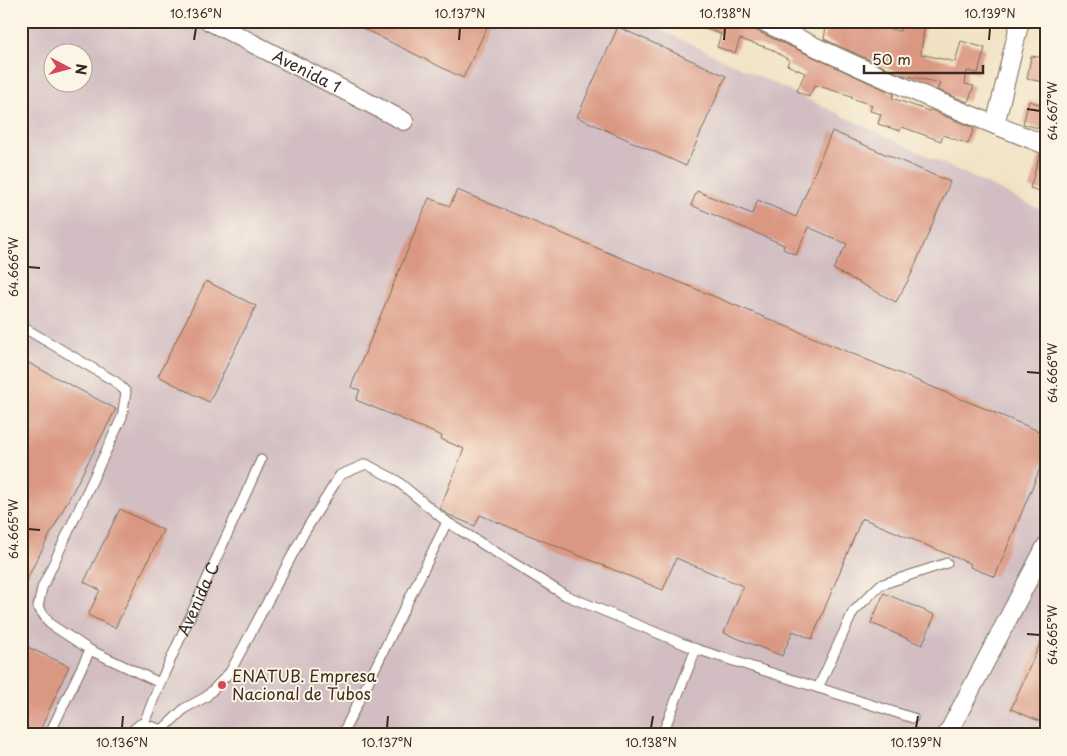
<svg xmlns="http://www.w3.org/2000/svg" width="1067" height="756" viewBox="0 0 1067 756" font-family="'Playpen Sans',sans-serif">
<rect width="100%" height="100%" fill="#fcf5e5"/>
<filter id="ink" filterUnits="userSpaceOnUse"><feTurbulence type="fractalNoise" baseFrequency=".02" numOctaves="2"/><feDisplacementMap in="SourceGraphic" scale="10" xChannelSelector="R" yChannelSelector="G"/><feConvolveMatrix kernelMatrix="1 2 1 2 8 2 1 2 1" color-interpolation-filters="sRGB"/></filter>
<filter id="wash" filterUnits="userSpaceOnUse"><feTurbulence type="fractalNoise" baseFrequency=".0096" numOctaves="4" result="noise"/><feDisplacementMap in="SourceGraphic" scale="20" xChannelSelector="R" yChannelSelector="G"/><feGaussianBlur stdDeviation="1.12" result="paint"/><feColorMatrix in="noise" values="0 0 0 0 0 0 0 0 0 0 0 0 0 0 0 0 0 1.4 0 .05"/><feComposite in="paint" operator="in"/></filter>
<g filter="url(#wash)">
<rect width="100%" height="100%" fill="#f0e1c2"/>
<path fill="#d2bec2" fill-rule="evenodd" d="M21 21H642L1046 212V735H21ZM52 52H82V82H52Z"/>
<g id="blocks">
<g fill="#da9883">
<polygon points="348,21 490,21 463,78"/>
<polygon points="691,21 751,21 753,27 757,31 894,94 892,98 929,111 930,110 974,128 968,144 943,135 941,141 902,127 900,131 878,124 881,114 870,111 872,105 851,98 852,96 815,85 809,97 797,91 805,73 787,65 789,60 771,49 740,39 735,53 717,47 721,34 690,24"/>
<polygon points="827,21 849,21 900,31 902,21 925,21 921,54 955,62 961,41 985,48 978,73 967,71 965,84 974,86 968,102 937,90 940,83 902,75 824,39"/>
<polygon points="618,27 726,76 686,166 577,117"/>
<polygon points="1031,56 1046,58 1044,82 1027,79"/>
<polygon points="1029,101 1046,106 1046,130 1023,124"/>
<polygon points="832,131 950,182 910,277 896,302 833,269 847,244 808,227 796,255 783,249 784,245 691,205 697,191 752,214 758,200 796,217"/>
<polygon points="1040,154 1046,155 1046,181 1042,192 1030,188"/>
<polygon points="457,190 1046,434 1046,454 995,577 970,567 971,564 862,518 812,639 793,631 782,656 724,633 743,586 676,558 663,590 480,515 475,526 449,515 440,508 464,449 441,439 442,436 356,400 360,390 351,387 429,198 450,206"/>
<polygon points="206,281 256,306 209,402 158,376"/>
<polygon points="21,359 116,409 21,590"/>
<polygon points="120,509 163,530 115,628 88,615 100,590 84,582"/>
<polygon points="884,593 935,615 922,645 871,623"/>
<polygon points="1046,630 1046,724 1011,709"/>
<polygon points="21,644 69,666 38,735 21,735"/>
</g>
</g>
</g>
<g filter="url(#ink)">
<use href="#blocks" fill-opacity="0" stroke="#7a6a57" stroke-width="1"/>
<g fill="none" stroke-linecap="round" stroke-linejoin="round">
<g stroke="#7a6a57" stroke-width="11">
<g id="service">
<polyline points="21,326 116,382 126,392 122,417 42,588 38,607 50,624 90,650 160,683"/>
<polyline points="818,688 853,612 880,585 947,563"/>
<path id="s1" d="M142 728 160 683 261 460"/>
<polyline points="159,733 185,708 206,697 230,672 304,533 340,475 366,464 396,480 447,522 565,595 696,649 913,718"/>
<polyline points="49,735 90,650"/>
<polyline points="342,735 447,522"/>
<polyline points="662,735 696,649"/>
</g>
</g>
<g stroke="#7a6a57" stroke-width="20">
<g id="minor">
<path id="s2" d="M209 21 404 121"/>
<path d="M762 21C855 67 950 108 1046 145"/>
<polyline points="995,125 1020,21"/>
<polyline points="134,735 142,728 164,735"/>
<polyline points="947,735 1046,546"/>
</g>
</g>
<use href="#service" stroke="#fff" stroke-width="9"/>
<use href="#minor" stroke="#fff" stroke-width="18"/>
</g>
</g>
<path fill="none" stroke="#3b2a1e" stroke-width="2" d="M194 40 196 28M459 40 460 28M724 40 725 28M989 40 990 28M1027 109 1040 111M28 267 40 268M1027 372 1040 373M28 529 40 530M1027 634 1040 635M122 728 123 716M387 728 388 716M651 728 653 716M916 728 918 716"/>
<circle fill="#d1495b" stroke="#fcf5e5" stroke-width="2" cx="222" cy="685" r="5"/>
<g text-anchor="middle" stroke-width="4" stroke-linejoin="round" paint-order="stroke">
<g font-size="16" fill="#3b2a1e" stroke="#fcf5e5">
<text dy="6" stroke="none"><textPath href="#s2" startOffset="110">Avenida 1</textPath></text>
<text dy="6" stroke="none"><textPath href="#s1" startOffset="141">Avenida C</textPath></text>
</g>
<g font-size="16" fill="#3b2a1e" stroke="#fcf5e5" text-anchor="start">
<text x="232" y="682">ENATUB. Empresa<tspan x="232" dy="18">Nacional de Tubos</tspan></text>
</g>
</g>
<rect width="1067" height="756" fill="none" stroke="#fcf5e5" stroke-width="55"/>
<g transform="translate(68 68) rotate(96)"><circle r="24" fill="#fcf5e5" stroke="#afa495"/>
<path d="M0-4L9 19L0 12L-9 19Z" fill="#d1495b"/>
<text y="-8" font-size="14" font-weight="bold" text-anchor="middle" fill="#3b2a1e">N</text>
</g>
<path d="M864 65v8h119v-8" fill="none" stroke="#3b2a1e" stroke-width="2.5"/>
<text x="872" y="65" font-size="15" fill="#3b2a1e" stroke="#fcf5e5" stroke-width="4" paint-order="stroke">50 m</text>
<rect x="28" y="28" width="1012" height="700" fill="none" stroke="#3b2a1e" stroke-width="2"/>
<g font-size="12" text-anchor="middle" fill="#3b2a1e">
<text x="196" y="18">10.136°N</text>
<text x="460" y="18">10.137°N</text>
<text x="725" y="18">10.138°N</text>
<text x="990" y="18">10.139°N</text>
<text transform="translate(1053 111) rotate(-90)" y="4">64.667°W</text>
<text transform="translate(14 267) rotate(-90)" y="4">64.666°W</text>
<text transform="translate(1053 373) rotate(-90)" y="4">64.666°W</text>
<text transform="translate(14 529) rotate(-90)" y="4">64.665°W</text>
<text transform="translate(1053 635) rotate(-90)" y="4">64.665°W</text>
<text x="122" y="747">10.136°N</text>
<text x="387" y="747">10.137°N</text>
<text x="651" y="747">10.138°N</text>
<text x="916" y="747">10.139°N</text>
</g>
</svg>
